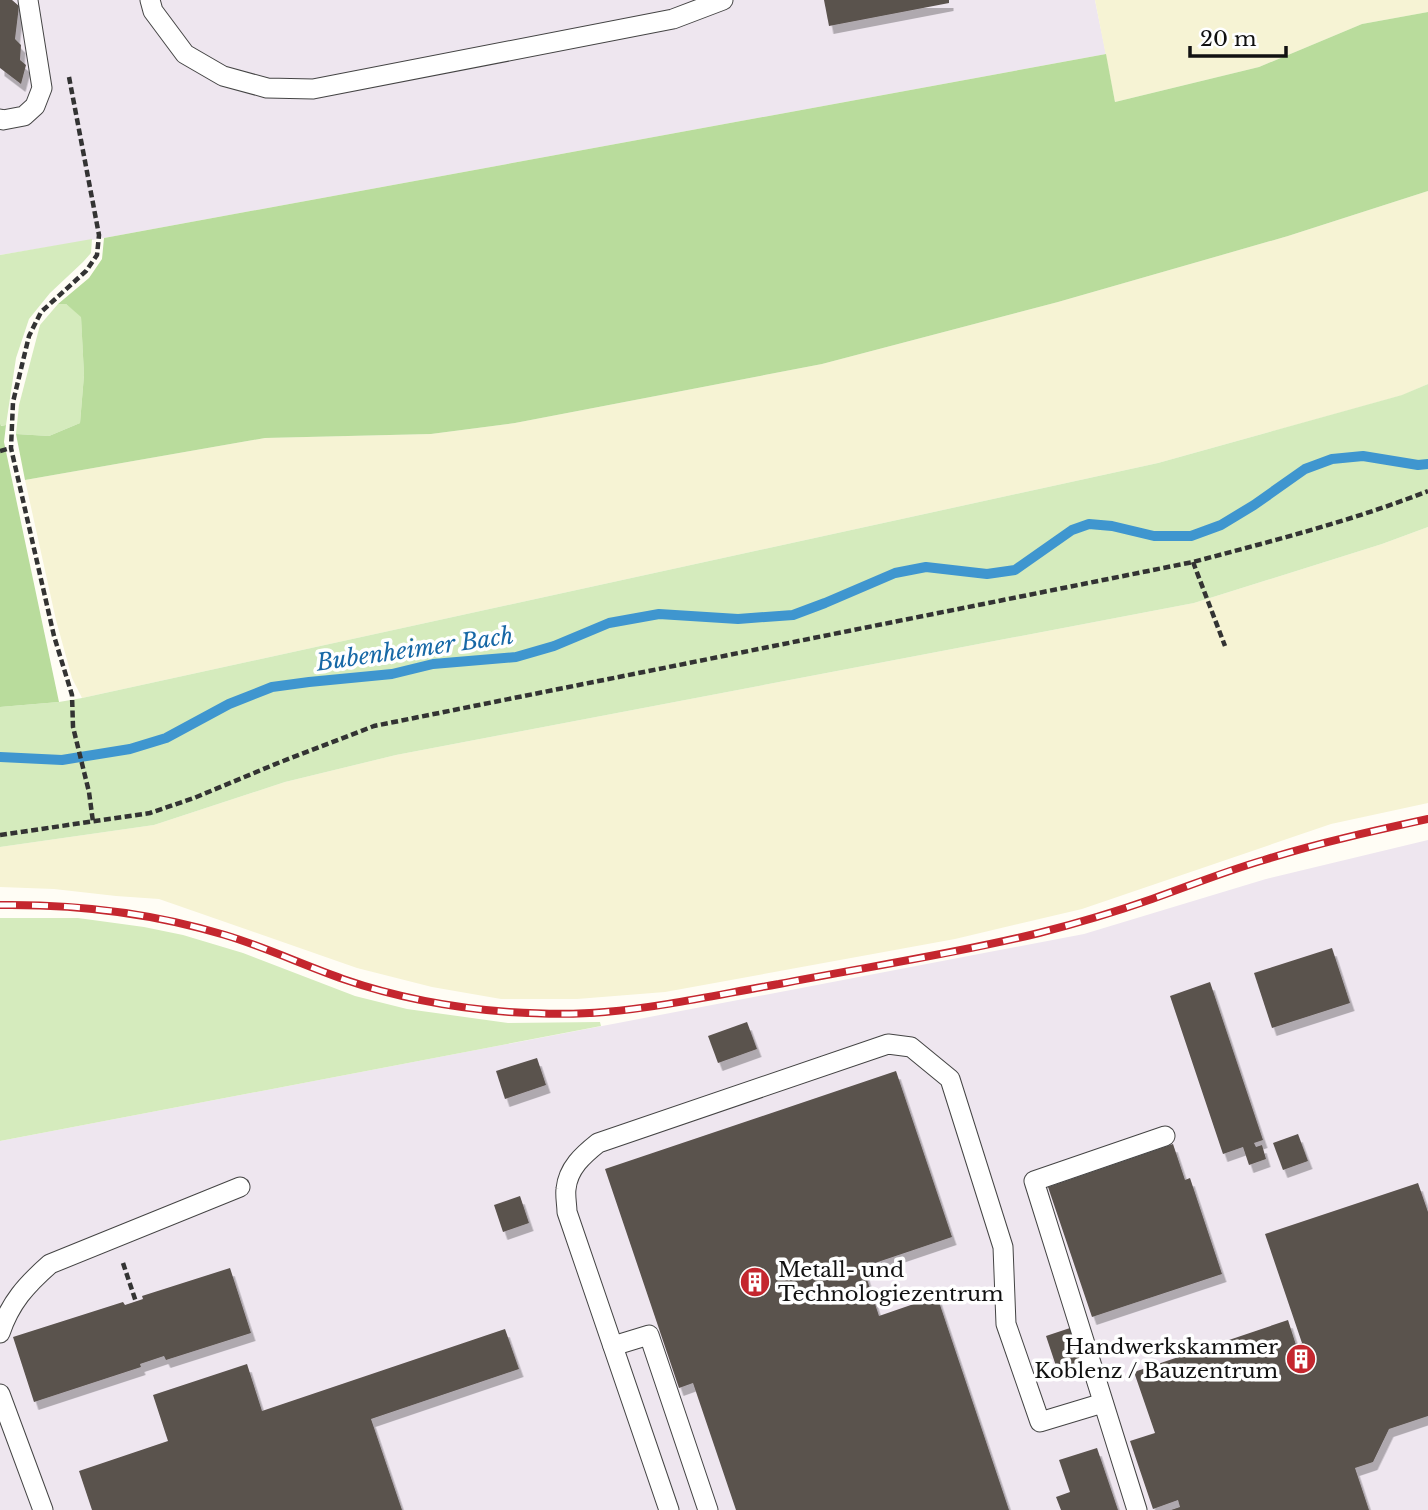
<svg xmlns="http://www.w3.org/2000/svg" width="1428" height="1510" viewBox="0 0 1428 1510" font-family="'Libre Baskerville',serif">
<defs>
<filter id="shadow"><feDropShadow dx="4.5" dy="8" stdDeviation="0" flood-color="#0004"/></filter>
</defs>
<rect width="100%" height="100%" fill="#fffdf5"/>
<g fill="#eee6ef">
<polygon points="0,0 1095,0 1106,54 104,238 0,255"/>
<polygon points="1428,840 1428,1510 0,1510 0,1141 1084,934 1266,879"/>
</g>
<g fill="#f6f3d4">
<polygon points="1095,0 1428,0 1428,12 1362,24 1259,67 1115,102"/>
<polygon points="1428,191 1428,384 1403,395 1158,463 82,698 72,678 56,620 25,480 265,438 431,434 515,423 822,364 1058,302 1288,236"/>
<polygon points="1428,527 1428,803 1331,824 1082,909 955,939 665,992 577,999 501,999 432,987 357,968 159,899 116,896 54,889 0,887 0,847 154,825 285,782 396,755 1194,603 1382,544"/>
</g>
<g fill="#d5ebbd">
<polygon points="92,239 91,253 83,262 50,293 29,319 16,358 6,425 0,426 0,255"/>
<polygon points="58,304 66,304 81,316 84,375 80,423 49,436 16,434 19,405 40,325"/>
<polygon points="1428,384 1428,527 1382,544 1194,603 396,755 285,782 154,825 0,847 0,707 59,702 82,698 1158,463 1402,395"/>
<polygon points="0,918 78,918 144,927 183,935 243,953 355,996 407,1009 508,1023 600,1022 601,1026 0,1141"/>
</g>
<g fill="#b9dc9c">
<polygon points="1428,12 1428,191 1288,236 1058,302 822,364 515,423 431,434 265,438 25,480 16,434 49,436 80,423 84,375 81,317 66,304 58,304 89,278 102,259 104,238 1106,54 1115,102 1259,67 1362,24"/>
<polygon points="0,424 1,426 6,425 4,442 59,702 0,707"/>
</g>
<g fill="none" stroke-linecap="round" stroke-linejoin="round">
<polyline stroke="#3f96cf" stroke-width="10" points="0,757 62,760 130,749 166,738 229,704 272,687 309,682 392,674 433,664 516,657 554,646 609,623 659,614 738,619 793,615 825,603 895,573 926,567 987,574 1015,570 1072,530 1089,524 1112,526 1154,536 1191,536 1221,525 1254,505 1305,469 1332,459 1363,456 1418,465 1428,464"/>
</g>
<g fill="#5a524d" filter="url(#shadow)">
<polygon points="0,0 12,0 19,6 15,39 21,45 20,60 26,65 21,84 0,68"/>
<polygon points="824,0 949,0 949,3 829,26"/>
<polygon points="1332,948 1350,1003 1272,1028 1254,973"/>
<polygon points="1210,982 1263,1140 1254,1143 1256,1147 1262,1145 1266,1159 1249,1165 1243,1147 1223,1154 1170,996"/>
<polygon points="747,1022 757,1049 718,1063 708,1036"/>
<polygon points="537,1058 546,1085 505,1099 496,1071"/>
<polygon points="896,1071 952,1237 863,1267 879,1316 937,1296 1009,1510 736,1510 693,1383 679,1388 605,1169"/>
<polygon points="1298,1134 1308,1161 1283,1170 1273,1143"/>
<polygon points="1173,1144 1185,1180 1190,1178 1222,1274 1092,1317 1048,1187"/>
<polygon points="1418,1183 1428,1212 1428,1416 1389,1429 1373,1462 1355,1468 1369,1510 1171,1510 1180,1507 1178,1500 1153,1509 1130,1441 1155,1433 1134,1372 1288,1320 1296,1345 1302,1343 1265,1234"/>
<polygon points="520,1196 529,1223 503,1232 494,1205"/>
<polygon points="230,1268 251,1333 166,1360 164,1356 140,1364 141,1367 34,1402 13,1337 123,1302 125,1305 143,1299 142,1296"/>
<polygon points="1073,1327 1084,1360 1057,1369 1046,1336"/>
<polygon points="505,1329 519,1369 371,1419 402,1510 92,1510 79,1471 168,1441 153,1395 247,1364 262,1411"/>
<polygon points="1097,1448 1118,1510 1061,1510 1056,1497 1070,1492 1059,1460"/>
</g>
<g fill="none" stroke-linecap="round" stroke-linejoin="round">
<g stroke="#444" stroke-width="21">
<g id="lane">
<polyline points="150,0 153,11 185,54 223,76 267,88 313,89 673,19 723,0"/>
<polyline points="0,119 3,120 24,116 35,106 42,88 28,0"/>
<path d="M0 1333C10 1303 26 1285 50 1264L240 1187"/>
<polyline points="613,1346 649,1335 708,1510"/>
<polyline points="0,1394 43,1510"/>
<path d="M669 1510 567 1212C567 1205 565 1196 566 1189 568 1168 583 1155 598 1143L888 1044 911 1047 950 1079 1003 1247 1006 1324 1040 1422 1103 1403"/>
<polyline points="1137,1510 1034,1181 1165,1136"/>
</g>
</g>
<g stroke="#333" stroke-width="4.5" stroke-dasharray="7 3.5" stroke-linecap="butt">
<polyline points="69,77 99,235 97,255 86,271 41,312 29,336 13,402 11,448 54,636 72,695 73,727 89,792 93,822"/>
<polyline points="0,451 11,448"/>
<polyline points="1193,562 1225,646"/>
<path d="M0 835 150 813 194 798 278 763 374 726 1193 562C1272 541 1352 521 1428 491"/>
<polyline points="123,1263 136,1302"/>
</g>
<use href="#lane" stroke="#fff" stroke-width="19"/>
<g stroke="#c4262e" stroke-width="8">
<path id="rail" d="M0 905C77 904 152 913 225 935 265 947 303 965 343 979 395 997 453 1008 509 1012 540 1014 573 1015 605 1012 663 1007 721 994 779 984 866 967 954 954 1039 933 1078 923 1115 912 1152 899 1189 886 1226 871 1264 860 1318 843 1373 831 1428 819"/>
</g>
<use href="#rail" stroke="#fff" stroke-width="5" stroke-dasharray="16" stroke-linecap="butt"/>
</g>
<defs>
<g id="building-disc" transform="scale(1.575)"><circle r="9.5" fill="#c4262e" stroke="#fff"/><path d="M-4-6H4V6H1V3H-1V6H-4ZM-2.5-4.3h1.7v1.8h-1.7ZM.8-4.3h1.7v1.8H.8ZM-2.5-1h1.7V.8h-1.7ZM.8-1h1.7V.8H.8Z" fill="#fff"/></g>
</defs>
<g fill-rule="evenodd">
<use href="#building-disc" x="755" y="1282"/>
<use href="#building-disc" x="1301" y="1359"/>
</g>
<g text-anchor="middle" stroke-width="7" stroke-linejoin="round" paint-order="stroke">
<g font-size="21" fill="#111" stroke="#fff" text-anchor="start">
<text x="778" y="1277">Metall- und<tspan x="778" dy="24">Technologiezentrum</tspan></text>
<text x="1278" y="1354" text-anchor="end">Handwerkskammer<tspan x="1278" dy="24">Koblenz / Bauzentrum</tspan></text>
</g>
<g font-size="23" font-style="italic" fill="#1768a6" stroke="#fff">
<text transform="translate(415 649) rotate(-8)" y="8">Bubenheimer Bach</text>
</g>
</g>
<path d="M1190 46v10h96v-10" fill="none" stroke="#111111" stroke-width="3.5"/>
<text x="1200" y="46" font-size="21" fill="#111111" stroke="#ffffff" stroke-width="5" paint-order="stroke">20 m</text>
</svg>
